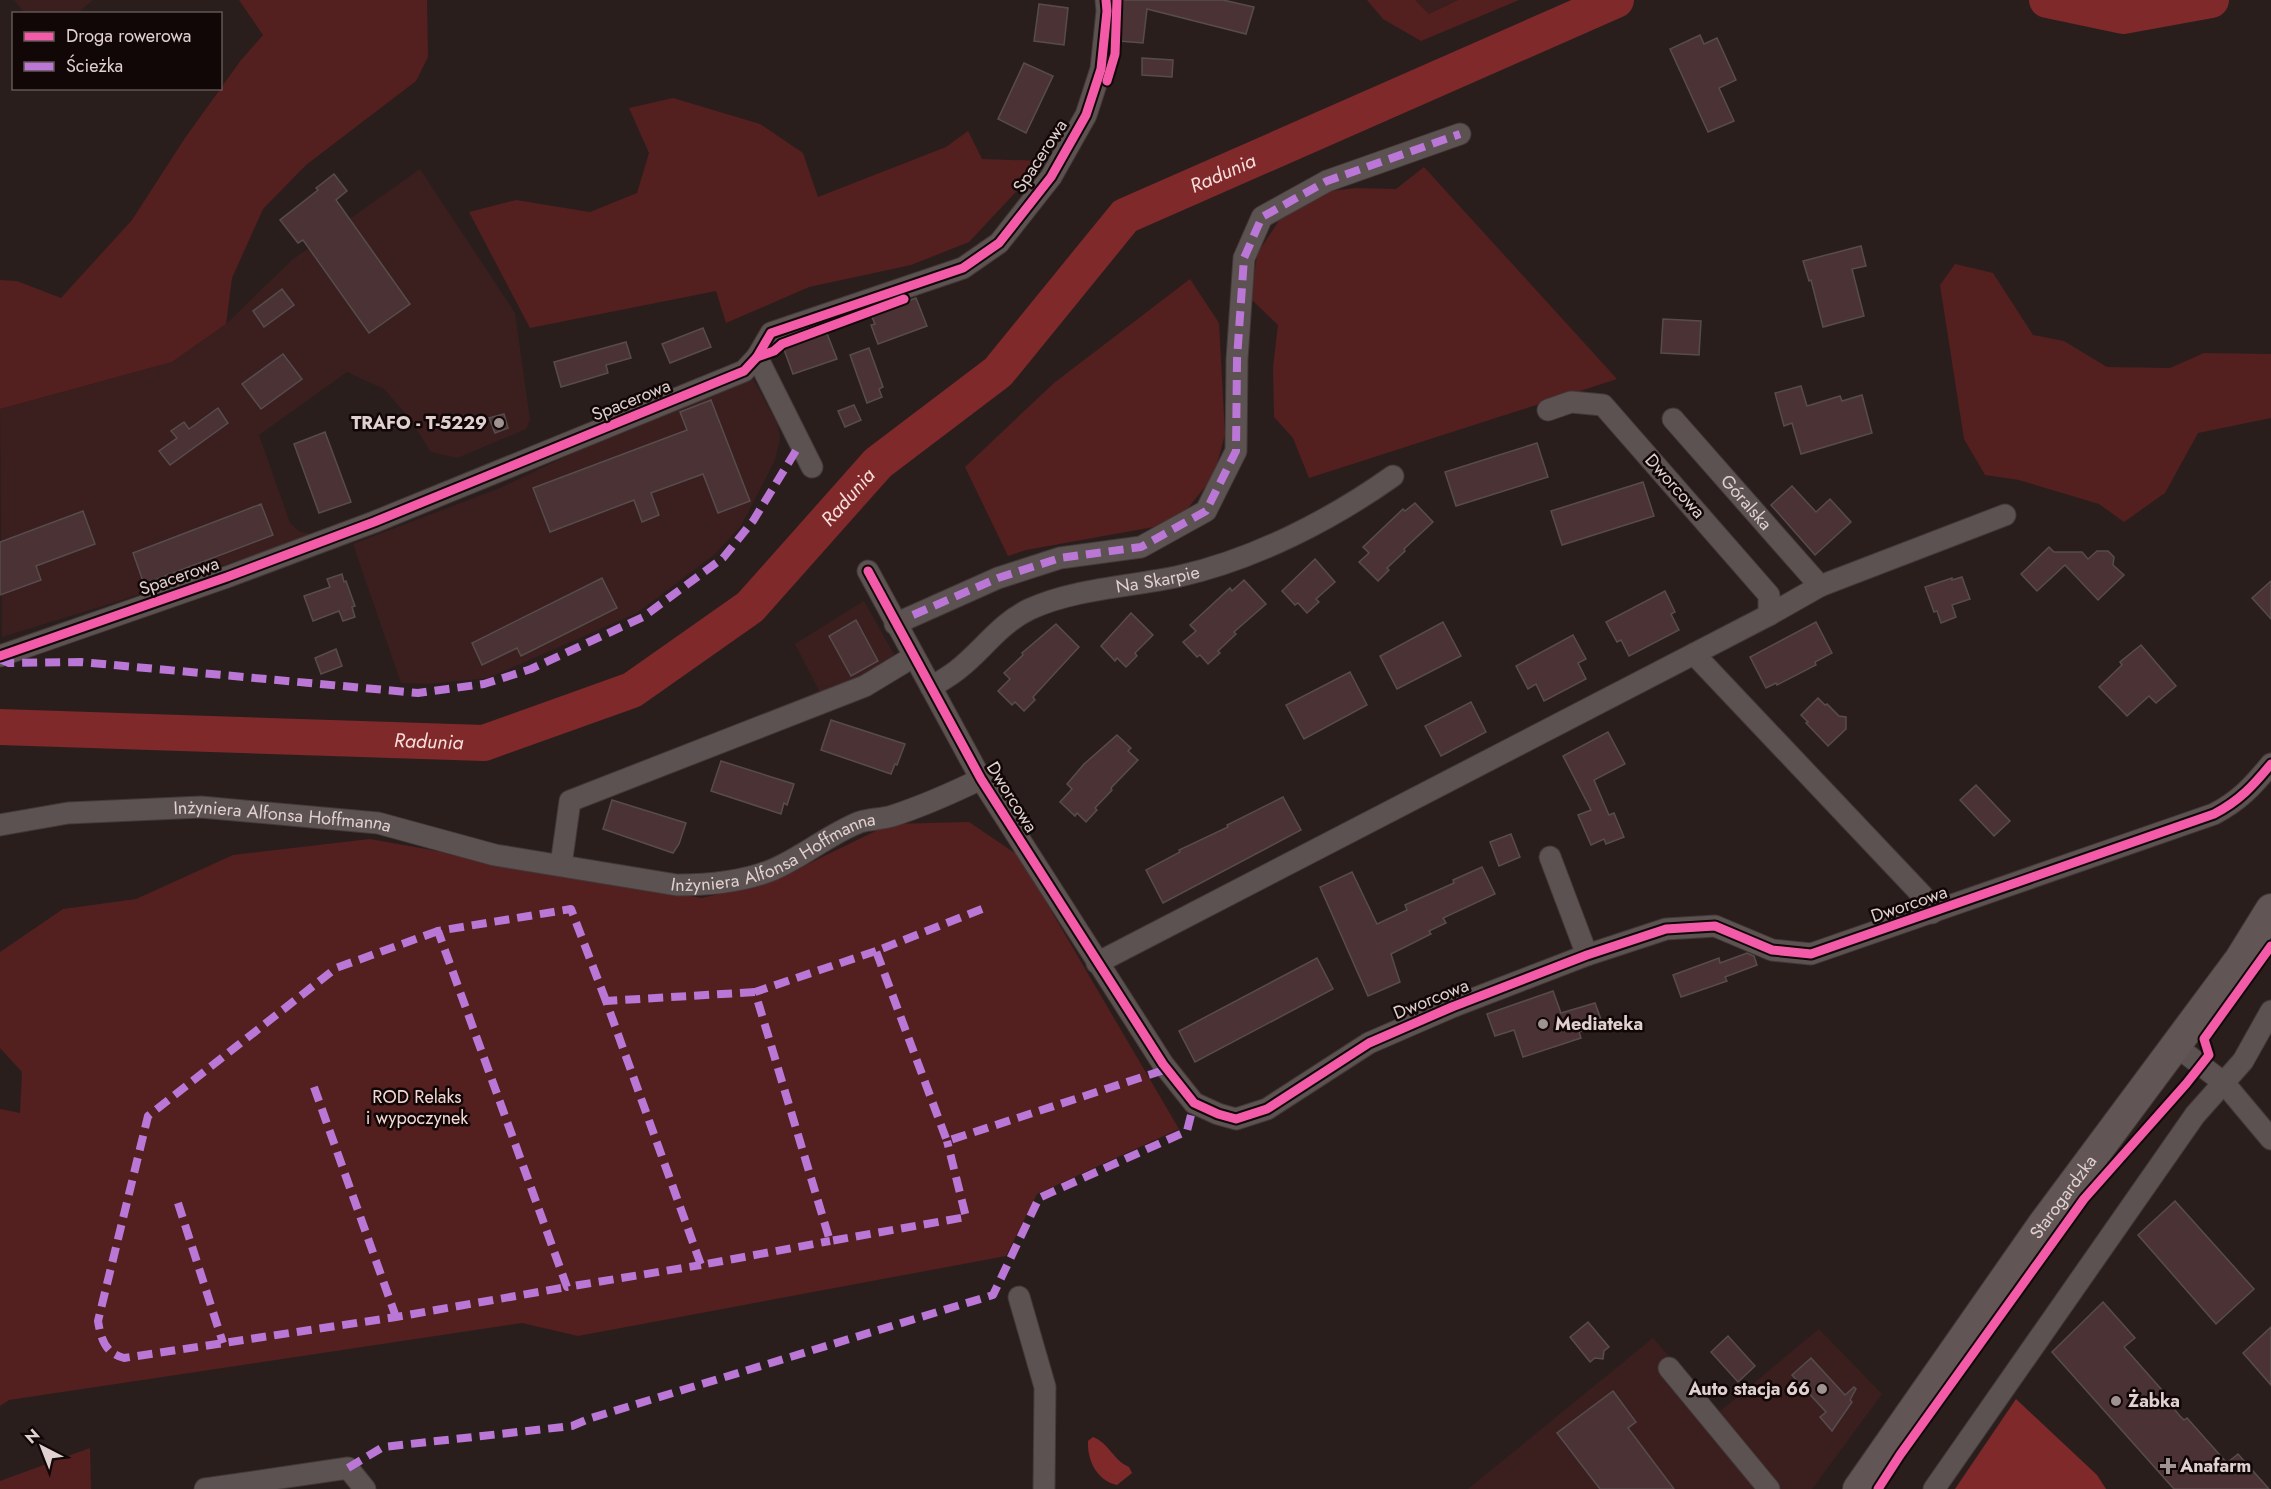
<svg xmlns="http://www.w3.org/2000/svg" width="2271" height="1489" viewBox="0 0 2271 1489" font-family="Jost,sans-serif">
<rect width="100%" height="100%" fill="#2a1e1d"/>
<g fill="#3a1f1e">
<polygon points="14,0 93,0 76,14 25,13"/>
<polygon points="1415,0 1458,0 1429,14"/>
<polygon points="420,169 515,313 530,420 526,429 457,458 431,452 410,419 384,389 347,372 259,435 290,523 300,532 314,534 119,601 2,637 0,409 172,362 226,324 292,260"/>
<polygon points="752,377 777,423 780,438 775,460 741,526 714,555 637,613 488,678 429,684 401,683 353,544 500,488 600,440"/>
<polygon points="864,601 900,665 824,700 795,644"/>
<polygon points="1819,1329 1882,1394 1812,1489 1468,1489 1653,1338 1718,1413"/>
</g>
<g fill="#541f1f">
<polygon points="239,0 427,0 428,57 416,81 306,165 263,209 232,278 226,324 172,362 0,409 0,280 17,281 61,298 132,220 185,138 241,60 263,35"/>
<polygon points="1367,0 1415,0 1429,14 1458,0 1519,0 1421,41 1383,19"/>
<polygon points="673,98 760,124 803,153 818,197 946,147 968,131 982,159 1045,161 969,242 911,265 809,287 726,323 716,291 530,328 469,212 516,200 590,212 637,193 649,153 629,108"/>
<polygon points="1424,167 1617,379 1309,478 1293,438 1274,417 1273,367 1278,325 1251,299 1257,254 1280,219 1322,192 1356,188 1396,189"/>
<polygon points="1955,264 1993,273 2033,335 2064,341 2107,367 2170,368 2204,353 2271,354 2271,418 2198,433 2165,493 2124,522 2099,504 2019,480 1985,475 1964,439 1940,285"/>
<polygon points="1190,279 1219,323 1225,434 1214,476 1187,509 1154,527 1026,550 1008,556 965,467 1054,383"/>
<polygon points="969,822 1019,856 1179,1129 1037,1194 1006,1256 578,1336 522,1323 9,1400 0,1406 0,1109 20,1113 22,1072 0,1048 0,952 63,909 136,899 233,855 370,839 702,898 775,880 890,824"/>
<polygon points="90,1448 91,1489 0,1489 0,1481"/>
</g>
<g fill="#7f292a">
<polygon points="2016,1399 2097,1475 2106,1489 1955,1489"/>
<path d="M1093 1437C1109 1443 1113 1460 1129 1467L1132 1473 1117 1485C1097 1481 1087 1460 1088 1441Z"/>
</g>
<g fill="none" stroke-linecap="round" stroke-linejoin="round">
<g stroke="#7f292a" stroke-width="36">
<polyline points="2047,0 2123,16 2211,0"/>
<path id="s1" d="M0 727 484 743 632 690 750 607 878 463 998 372 1125 216 1616 0"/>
</g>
</g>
<g fill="#4b3335" stroke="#574c4c" stroke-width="1.5">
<polygon points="1123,0 1223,0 1254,7 1246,34 1147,9 1143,43 1119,41"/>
<polygon points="1039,4 1068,8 1064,45 1034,41"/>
<polygon points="1700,35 1704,44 1717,38 1736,80 1719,88 1734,121 1708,132 1670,49"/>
<polygon points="1142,58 1173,60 1172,77 1142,75"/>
<polygon points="1024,63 1053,76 1026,133 998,119"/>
<polygon points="334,174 347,191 336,200 410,304 369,333 303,240 298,243 280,220 318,190 316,188"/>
<polygon points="1861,246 1866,266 1852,269 1864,316 1823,327 1811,280 1809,281 1803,261"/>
<polygon points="282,289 294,305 264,327 253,311"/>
<polygon points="916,298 927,326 878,344 871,325 875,324 871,315"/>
<polygon points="1663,319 1701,321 1699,355 1661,353"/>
<polygon points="703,328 711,347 670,363 662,344"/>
<polygon points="826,331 837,359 793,374 783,347"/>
<polygon points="626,342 631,358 606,365 608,373 561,387 554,362"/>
<polygon points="869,348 883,387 879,389 882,397 867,403 850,355"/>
<polygon points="283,354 302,379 261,409 242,384"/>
<polygon points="1801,386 1807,406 1840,396 1842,401 1862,395 1872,433 1801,454 1792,423 1784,426 1775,393"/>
<polygon points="711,400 750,501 718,513 703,474 651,493 659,515 642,522 634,500 550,532 533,488 687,430 680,412"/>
<polygon points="854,405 861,420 845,427 838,411"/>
<polygon points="218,408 228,423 170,465 159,451 177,438 171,431 184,422 189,429"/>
<polygon points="504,414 508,428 495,433 489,418"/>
<polygon points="325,432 351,502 319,513 294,444"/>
<polygon points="1537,443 1548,477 1456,506 1445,472"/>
<polygon points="1643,482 1654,516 1562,545 1551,511"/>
<polygon points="1792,486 1816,512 1830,499 1851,522 1815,555 1771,505"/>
<polygon points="1415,503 1433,522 1404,549 1405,551 1387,568 1389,570 1378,581 1359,562 1369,553 1363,547 1403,509 1405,511"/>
<polygon points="261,504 273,535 144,584 133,553"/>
<polygon points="83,511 95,544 36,566 41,580 0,595 0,542"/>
<polygon points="2049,547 2054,552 2082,552 2088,559 2097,551 2108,551 2114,557 2113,565 2124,575 2098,600 2065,565 2037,591 2021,574"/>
<polygon points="1315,559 1335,582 1316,599 1319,602 1307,613 1298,603 1295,605 1282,591"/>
<polygon points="342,574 344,582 346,581 355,606 352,607 355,617 343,621 339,611 313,621 304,596 330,587 327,579"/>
<polygon points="1962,577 1970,599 1952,605 1956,617 1941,623 1937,611 1934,612 1925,587 1952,578 1952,580"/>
<polygon points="602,578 617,608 521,656 517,648 482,665 472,643"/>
<polygon points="1244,580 1266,604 1234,632 1236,634 1218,651 1220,653 1208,664 1200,655 1197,657 1183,642 1196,631 1190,625 1230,588 1232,591"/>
<polygon points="2271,581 2271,619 2252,598"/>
<polygon points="1665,591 1675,612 1671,614 1679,630 1629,656 1621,640 1617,642 1606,622"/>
<polygon points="1131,613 1153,635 1135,653 1137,656 1126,667 1117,658 1115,661 1101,646"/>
<polygon points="856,620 878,661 851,676 829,636"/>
<polygon points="1443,622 1461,656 1397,689 1380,656"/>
<polygon points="1816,622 1832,653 1815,662 1816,665 1777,685 1776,683 1766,688 1750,657"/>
<polygon points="1056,624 1079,647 1033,697 1035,700 1024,711 1015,702 1012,705 998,691 1010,679 1004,673 1023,655 1022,653"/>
<polygon points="1573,635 1586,659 1578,663 1586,679 1544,701 1536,684 1528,689 1516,666"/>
<polygon points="2141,645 2176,686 2156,703 2149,696 2127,716 2099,687 2122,665 2120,662"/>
<polygon points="336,649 342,666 321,674 315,658"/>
<polygon points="1350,672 1367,705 1304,739 1286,705"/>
<polygon points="1818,698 1825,705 1827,704 1839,716 1846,717 1846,729 1828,746 1806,723 1808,722 1801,715"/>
<polygon points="1471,702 1486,732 1441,756 1425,726"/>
<polygon points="831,720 905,744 897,765 895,764 891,774 821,750"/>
<polygon points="1608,732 1625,764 1594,780 1609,815 1614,813 1624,837 1606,844 1604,839 1591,845 1578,815 1591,810 1563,756"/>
<polygon points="1117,735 1131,748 1128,751 1138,760 1111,788 1112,790 1095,808 1097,810 1086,822 1077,813 1075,816 1060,802 1072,789 1067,784 1084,764"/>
<polygon points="721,761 794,784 787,805 784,803 781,814 711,791"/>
<polygon points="1976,785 2010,821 1994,836 1960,800"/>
<polygon points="1283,797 1301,830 1163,903 1146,870 1180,852 1179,850 1228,827 1227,825"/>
<polygon points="612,800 686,823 679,844 673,853 603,829"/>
<polygon points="1511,834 1520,857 1499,866 1490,842"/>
<polygon points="1482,867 1495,894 1443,918 1446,923 1429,931 1431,934 1391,954 1400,982 1368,996 1320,887 1352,872 1377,924 1407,910 1405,905 1454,883 1453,880"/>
<polygon points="1747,953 1754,956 1757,965 1725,977 1727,981 1681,997 1673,975 1719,958 1720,963"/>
<polygon points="1317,958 1333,989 1195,1062 1179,1031"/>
<polygon points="1553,991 1561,1013 1595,1003 1602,1022 1579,1032 1581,1038 1523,1057 1514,1030 1495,1036 1487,1014"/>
<polygon points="2175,1201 2254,1289 2216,1324 2138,1235"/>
<polygon points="2103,1302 2135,1338 2124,1347 2162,1390 2160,1392 2180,1416 2184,1420 2187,1418 2227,1463 2238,1454 2269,1489 2174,1489 2052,1352"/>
<polygon points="1588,1322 1609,1347 1604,1351 1603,1359 1595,1358 1590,1362 1570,1337"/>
<polygon points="2271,1327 2271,1385 2243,1353"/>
<polygon points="1728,1336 1755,1366 1738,1382 1711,1352"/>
<polygon points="1811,1358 1845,1395 1854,1387 1856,1389 1850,1400 1852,1402 1832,1431 1820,1417 1826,1412 1792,1375"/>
<polygon points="1613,1391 1636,1422 1628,1428 1674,1489 1600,1489 1557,1433"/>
</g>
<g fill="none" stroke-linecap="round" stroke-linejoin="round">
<g stroke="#433939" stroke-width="23">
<g id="street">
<polyline points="757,357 812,467"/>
<path id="s2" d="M1673 419 1820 586 1769 615"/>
<path d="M868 571 981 779 1163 1064 1194 1103 1218 1114 1236 1119 1267 1109 1369 1043 1452 1007 1587 955 1666 929 1715 926 1772 950 1811 954 2214 814C2239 801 2253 786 2271 764"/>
<polyline points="1820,586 2005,515"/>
<polyline points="895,624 998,578 1060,558 1141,547 1206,511 1236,451 1237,359 1244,258 1262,217 1327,181 1460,134"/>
<polyline points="1694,654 1922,895 1932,913"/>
<polyline points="0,656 227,577 374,522 744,371 757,357 771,333 963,268 999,243 1051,177 1086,115 1101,69 1107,11 1106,0"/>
<path id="s3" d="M931 687C941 681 952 675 961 667 984 648 1002 622 1030 609 1076 588 1131 587 1180 576 1255 559 1331 520 1393 476"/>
<path id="s4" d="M0 825 68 813 201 807 378 823 495 855 677 885C709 885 742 882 772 870 803 857 829 834 860 822 870 819 882 819 892 816 923 806 952 793 981 779"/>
<polyline points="1550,857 1587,955"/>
<polyline points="561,865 570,801 865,686 913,657"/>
<polyline points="1097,963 1769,615 1769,595 1603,405 1571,402 1548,410"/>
<polyline points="2176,1046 2224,1083 2271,1139"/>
<polyline points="1019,1297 1045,1387 1044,1489"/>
<polyline points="1669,1368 1769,1489"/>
<polyline points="205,1489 348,1468 365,1489"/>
<polyline points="1934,1489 2195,1115 2243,1061 2271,1011"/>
</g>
</g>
<g stroke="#433939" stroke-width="32">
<g id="secondary">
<path id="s5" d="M1858 1489 2043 1224 2240 959 2271 909"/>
</g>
</g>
<use href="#street" stroke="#5c5251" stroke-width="21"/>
<use href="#secondary" stroke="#615655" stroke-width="30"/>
<g stroke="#ba77d6" stroke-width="8" stroke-dasharray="15 8" stroke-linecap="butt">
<polyline points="913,615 998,578 1060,558 1141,547 1206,511 1236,451 1237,359 1244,258 1262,217 1327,181 1460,134"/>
<polyline points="0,659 9,663 81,662 418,693 484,684 531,669 643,617 723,558 753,521 800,444"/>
<polyline points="982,909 876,951 947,1141 1167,1069"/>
<path d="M438 931 336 968 148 1116 98 1321C101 1339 105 1353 124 1358L396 1317 567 1287"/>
<polyline points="876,951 755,992 830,1241 966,1217 947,1141"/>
<polyline points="755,992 606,1001 701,1265 830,1241"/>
<polyline points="606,1001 571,909 438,931 567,1287 701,1265"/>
<polyline points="314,1087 396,1317"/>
<polyline points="178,1203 223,1343"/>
<polyline points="348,1468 383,1447 572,1426 591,1418 993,1295 1039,1198 1187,1131 1194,1103"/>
</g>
<g stroke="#100706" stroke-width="13">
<g id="cycleway">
<polyline points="1107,81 1115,54 1117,0"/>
<polyline points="757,357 774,351 782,344 904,299"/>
<path d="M868 571 981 779 1163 1064 1194 1103 1218 1114 1236 1119 1267 1109 1369 1043 1452 1007 1587 955 1666 929 1715 926 1772 950 1811 954 2214 814C2239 801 2253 786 2271 764"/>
<polyline points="0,656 227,577 374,522 744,371 757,357 771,333 963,268 999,243 1051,177 1086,115 1101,69 1107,11 1106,0"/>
<polyline points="1878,1489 1900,1455 2084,1199 2186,1084 2209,1055 2204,1039 2271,946"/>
</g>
</g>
<use href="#cycleway" stroke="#f35aa7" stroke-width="9"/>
</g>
<g fill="#a09291" stroke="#100706" stroke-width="2">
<circle cx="499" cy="423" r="6"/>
<circle cx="1543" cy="1024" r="6"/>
<circle cx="1822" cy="1389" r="6"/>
<circle cx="2116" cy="1401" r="6"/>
<path d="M2165 1457h6v6h6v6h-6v6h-6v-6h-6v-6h6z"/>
</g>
<g text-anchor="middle" stroke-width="5" stroke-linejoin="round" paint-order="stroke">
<g font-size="18" fill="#e0d0cf" stroke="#100706">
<text transform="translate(1040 156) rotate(-57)" y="6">Spacerowa</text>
<text transform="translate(631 400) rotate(-22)" y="6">Spacerowa</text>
<text transform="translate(1675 486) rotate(48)" y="6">Dworcowa</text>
<text dy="6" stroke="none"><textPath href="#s2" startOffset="111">Góralska</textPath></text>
<text transform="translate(179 576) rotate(-19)" y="6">Spacerowa</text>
<text dy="6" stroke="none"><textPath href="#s3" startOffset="258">Na Skarpie</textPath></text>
<text transform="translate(1012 797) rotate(58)" y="6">Dworcowa</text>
<text dy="6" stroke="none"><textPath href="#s4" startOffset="284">Inżyniera Alfonsa Hoffmanna</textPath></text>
<text dy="6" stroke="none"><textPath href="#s4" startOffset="789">Inżyniera Alfonsa Hoffmanna</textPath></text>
<text transform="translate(1909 904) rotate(-19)" y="6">Dworcowa</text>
<text transform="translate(1431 999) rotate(-22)" y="6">Dworcowa</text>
<text dy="6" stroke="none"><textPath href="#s5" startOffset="357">Starogardzka</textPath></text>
</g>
<g font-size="18" font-weight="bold" fill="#e0d0cf" stroke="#100706" text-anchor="start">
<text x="487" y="429" text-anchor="end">TRAFO - T-5229</text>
<text x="1555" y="1030">Mediateka</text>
<text x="1810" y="1395" text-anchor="end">Auto stacja 66</text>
<text x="2128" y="1407">Żabka</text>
<text x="2180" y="1472">Anafarm</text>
</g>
<g font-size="18" fill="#f5d9d6" stroke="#100706">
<text x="417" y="1103">ROD Relaks<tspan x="417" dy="21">i wypoczynek</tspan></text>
</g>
<g font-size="20" font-style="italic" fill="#f9ddda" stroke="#100706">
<text dy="7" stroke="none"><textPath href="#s1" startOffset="1437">Radunia</textPath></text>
<text dy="7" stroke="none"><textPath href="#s1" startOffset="933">Radunia</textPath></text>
<text dy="7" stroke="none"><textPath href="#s1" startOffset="429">Radunia</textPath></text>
</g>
</g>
<rect x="12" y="12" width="210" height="78" fill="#100706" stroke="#635756" stroke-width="1.5"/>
<rect x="24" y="32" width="30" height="9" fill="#f35aa7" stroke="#635756" stroke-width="1.5"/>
<text x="66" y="42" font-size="18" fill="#e0d0cf">Droga rowerowa</text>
<rect x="24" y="62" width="30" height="9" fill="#ba77d6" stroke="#635756" stroke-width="1.5"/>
<text x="66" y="72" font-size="18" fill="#e0d0cf">Ścieżka</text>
<g transform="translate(42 1447) rotate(318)" stroke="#100706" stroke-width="4.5" paint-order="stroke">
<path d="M0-4.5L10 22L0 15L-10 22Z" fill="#e0d0cf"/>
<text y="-9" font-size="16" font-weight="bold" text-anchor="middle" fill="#e0d0cf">N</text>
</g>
</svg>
